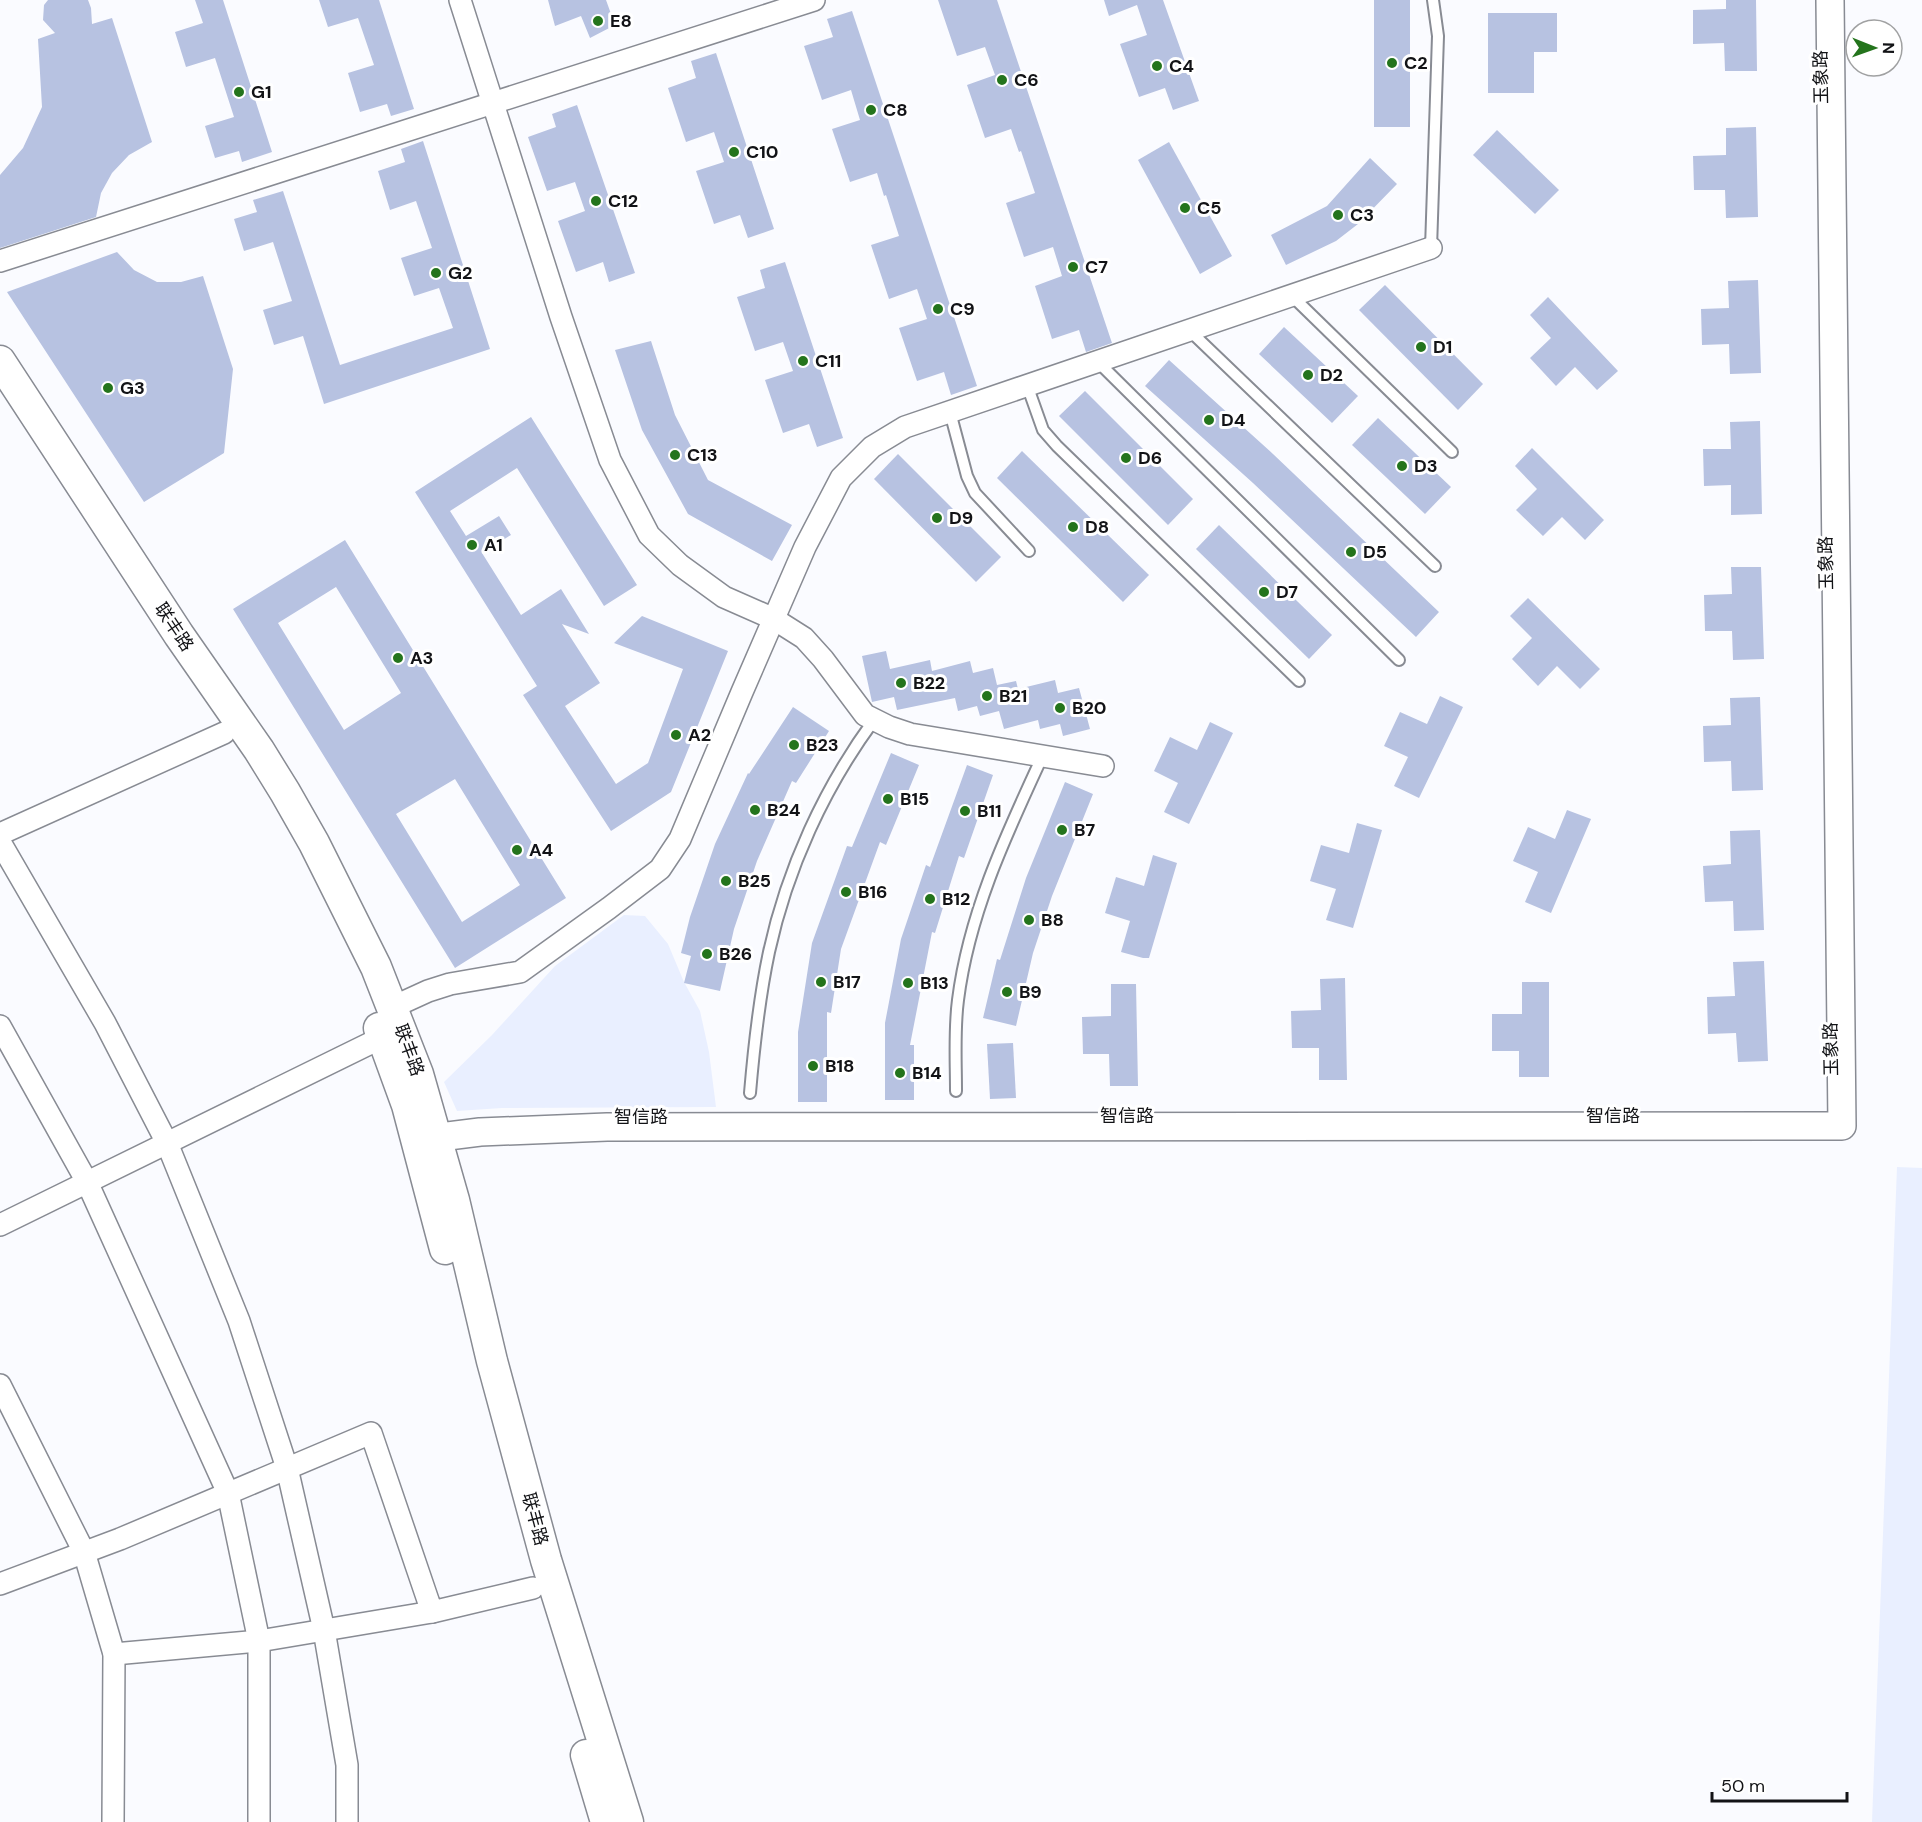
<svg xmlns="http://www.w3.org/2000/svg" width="1922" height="1822" viewBox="0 0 1922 1822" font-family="'DM Sans','Noto Sans SC',sans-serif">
<rect width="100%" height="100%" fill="#fafbff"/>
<g fill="#e9efff">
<polygon points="624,915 645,916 668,944 684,982 700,1011 709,1052 716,1107 502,1108 457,1111 444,1082 492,1035 555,966"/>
<polygon points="1897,1167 1922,1168 1922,1822 1872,1822"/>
</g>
<g fill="#b7c2e1" fill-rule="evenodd">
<polygon points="48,0 88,0 91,8 92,24 112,18 152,142 129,155 112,173 101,193 96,217 0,248 0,175 23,148 42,107 38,39 55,33 43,20 44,5"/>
<polygon points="195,0 223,0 272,152 242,162 239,151 215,158 205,126 234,117 215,58 186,67 175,32 203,23"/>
<polygon points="319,0 379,0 414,109 391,116 387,104 360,112 348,73 374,65 358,18 328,27"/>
<polygon points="548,0 606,0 615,25 590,38 581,16 555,26"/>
<polygon points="938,0 997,0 1112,343 1086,352 1079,330 1052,339 1035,286 1062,276 1053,247 1024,257 1006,203 1035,193 1021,151 1019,152 1011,129 985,138 967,85 995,75 985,47 957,56"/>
<polygon points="1104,0 1163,0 1199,101 1173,110 1165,88 1139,97 1120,44 1147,35 1137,5 1109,16"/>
<rect x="1374" y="0" width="36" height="127"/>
<polygon points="1726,0 1756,0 1757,71 1725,71 1724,43 1693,44 1693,10 1726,9"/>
<polygon points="852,11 977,386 951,395 944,372 917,381 899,328 927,319 917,289 889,299 871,245 899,236 886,195 884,196 877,173 850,182 832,129 860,120 851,90 822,100 804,46 833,37 827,19"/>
<polygon points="1488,13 1557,13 1557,52 1534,52 1534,93 1488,93"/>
<polygon points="716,53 774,229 748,238 740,215 714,224 696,171 724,162 714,132 686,142 668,88 696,78 691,61"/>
<polygon points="577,105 635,273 609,282 603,262 576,272 558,221 585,211 575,182 547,191 528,137 556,127 552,114"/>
<polygon points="1756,127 1758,217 1726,218 1725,190 1694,190 1693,156 1726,155 1726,128"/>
<polygon points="1497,130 1559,190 1535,214 1473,155"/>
<polygon points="423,141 490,349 324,404 303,336 274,345 263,310 292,301 273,242 244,251 234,219 257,212 253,200 283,191 340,365 453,328 439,288 414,296 401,258 432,248 416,201 390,210 378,171 405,162 401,149"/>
<polygon points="1169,142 1232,256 1200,274 1138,160"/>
<polygon points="1370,158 1397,184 1358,224 1336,241 1286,265 1271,235 1327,206"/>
<polygon points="117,252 134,270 157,282 181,282 203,276 233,369 224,453 144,502 7,292"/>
<polygon points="785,262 843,438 817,447 809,424 783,433 765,380 793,371 783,342 755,351 737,297 765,288 760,270"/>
<polygon points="1758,280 1761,373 1730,374 1729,344 1702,345 1701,309 1729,308 1728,281"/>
<polygon points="1385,285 1483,384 1458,410 1359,310"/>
<polygon points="1548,297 1618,371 1597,390 1575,367 1556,386 1530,358 1551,338 1530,315"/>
<polygon points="1284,327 1358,396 1332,423 1259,354"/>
<polygon points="651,341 675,415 708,480 792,525 772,561 688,514 642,430 615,350"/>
<polygon points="1169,360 1273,454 1439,612 1416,637 1253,483 1145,386"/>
<polygon points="1085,391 1193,499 1168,525 1059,416"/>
<polygon points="531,417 637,585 604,606 517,468 450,511 466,536 499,516 511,535 482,553 521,615 561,589 589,634 562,624 600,683 565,706 616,784 648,763 683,669 614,643 642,616 728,651 671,792 611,831 523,695 537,686 415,492"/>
<polygon points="1378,418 1451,487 1425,514 1352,445"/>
<polygon points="1760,421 1762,514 1731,515 1731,485 1704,486 1703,449 1731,449 1730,422"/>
<polygon points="1532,448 1604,520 1585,540 1562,517 1543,536 1516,510 1537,489 1515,466"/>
<polygon points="1022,451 1149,575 1123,602 997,478"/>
<polygon points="898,454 1001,557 976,582 874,479"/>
<polygon points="1219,525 1332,635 1309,659 1196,549"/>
<path d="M345 540 566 898 455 968 233 609ZM336 587 401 693 344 730 278 623ZM455 779 520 885 462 922 396 814Z"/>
<polygon points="1731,567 1761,567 1764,659 1733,660 1732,631 1705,631 1704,595 1732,594"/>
<polygon points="1528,598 1600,669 1580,689 1557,666 1538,686 1512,659 1532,638 1510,616"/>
<polygon points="886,651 890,669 930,660 932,671 970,661 973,673 993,668 997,685 1016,681 1018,689 1055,680 1058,693 1079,688 1090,729 1063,736 1060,724 1040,729 1038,720 1004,729 999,711 980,716 977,706 958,711 955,698 897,710 894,697 872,702 862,656"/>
<polygon points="1440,696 1463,707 1419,798 1394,786 1408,757 1384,746 1400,712 1427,724"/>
<polygon points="1760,697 1763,790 1732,791 1731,761 1704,762 1703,726 1731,725 1730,698"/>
<polygon points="793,707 829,731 796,783 792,781 757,861 734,929 720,991 684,983 691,956 681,953 690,917 715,844 748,773 749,774"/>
<polygon points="1210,722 1233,733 1189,824 1164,812 1178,783 1154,771 1170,737 1197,750"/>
<polygon points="891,753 919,765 886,845 880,842 841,949 831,1013 827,1012 827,1102 798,1102 798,1032 812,943 847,846 852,847"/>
<polygon points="967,765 993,775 964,858 959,856 935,933 932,932 910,1045 914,1045 914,1100 885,1100 885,1023 901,939 926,865 930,867"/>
<polygon points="1065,782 1093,794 1052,896 1033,953 1016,1026 983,1018 997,959 1000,960 1026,878"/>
<polygon points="1567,810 1591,819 1551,913 1525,902 1538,872 1513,861 1528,827 1555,839"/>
<polygon points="1357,823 1382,830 1353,928 1326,920 1336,889 1310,881 1321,845 1349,853"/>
<polygon points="1760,830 1764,930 1734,931 1733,901 1705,902 1703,866 1731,864 1730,831"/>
<polygon points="1153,855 1177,863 1149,958 1143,958 1121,952 1130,921 1105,913 1116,877 1144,886"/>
<polygon points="1764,961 1768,1061 1738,1062 1736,1033 1708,1034 1707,997 1735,996 1733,962"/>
<polygon points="1345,978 1347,1080 1319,1080 1319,1048 1292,1048 1291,1011 1321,1010 1320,979"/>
<polygon points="1522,982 1549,982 1549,1077 1519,1077 1519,1051 1492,1051 1492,1014 1522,1014"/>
<polygon points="1111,984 1136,984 1138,1086 1110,1086 1109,1054 1083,1054 1082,1017 1111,1016"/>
<polygon points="1013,1043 1016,1098 990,1099 987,1044"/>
</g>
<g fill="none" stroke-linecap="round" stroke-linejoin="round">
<g stroke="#888b93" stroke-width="14">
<g id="service">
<polyline points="1431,248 1438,36 1433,0"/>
<polyline points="1291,295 1452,452"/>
<polyline points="1189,330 1435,566"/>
<polyline points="1097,361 1399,660"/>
<polyline points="1027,385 1043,430 1057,446 1299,681"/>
<polyline points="950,412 967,476 975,493 1029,551"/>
<path d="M956 1091C956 1061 954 1030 958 1000 969 913 1006 835 1043 755"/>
<path d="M750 1093C754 1046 759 999 769 952 787 869 824 788 874 720"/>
</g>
</g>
<g stroke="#888b93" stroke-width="24">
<g id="minor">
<polyline points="460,0 561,317 610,460 649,535 680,565 724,597 774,619 804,638 823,659 865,715 889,727 910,734 1103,766"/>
<polyline points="0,261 814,0"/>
<polyline points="0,834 224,733"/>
<polyline points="0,842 105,1023 167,1143 239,1321 287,1468 324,1630 347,1765 347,1822"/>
<polyline points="393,1007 428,991 450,984 520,972 609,908 660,869 680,839 742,692 805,547 841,478 872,447 905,427 1431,248"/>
<polyline points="0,1026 87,1182 228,1493 259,1641 259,1822"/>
<polyline points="0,1225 383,1037"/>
<polyline points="0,1385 84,1552 114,1654 113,1822"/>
<polyline points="0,1584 120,1539 371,1433 432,1612 533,1588"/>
<polyline points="114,1654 259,1641 432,1612"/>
</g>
</g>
<g stroke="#888b93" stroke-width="30">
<polyline id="tertiary" points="416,1140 480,1132 607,1127 1842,1126 1830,0"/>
</g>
<g stroke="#888b93" stroke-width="33">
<g id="secondary">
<polyline points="0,361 179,635 259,750 285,792 314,843 376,967 418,1074 454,1200 492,1361 546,1560 628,1822"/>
<polyline points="379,1028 407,1105 445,1249"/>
<polyline points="586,1755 606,1822"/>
</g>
</g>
<use href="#service" stroke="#fff" stroke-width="10"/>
<use href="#minor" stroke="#fff" stroke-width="21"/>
<use href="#tertiary" stroke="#fff" stroke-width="27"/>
<use href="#secondary" stroke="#fff" stroke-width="30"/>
</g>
<g fill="#24741c" stroke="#fff" stroke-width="2">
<circle cx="598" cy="21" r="6"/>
<circle cx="1392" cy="63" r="6"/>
<circle cx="1157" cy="66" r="6"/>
<circle cx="1002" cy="80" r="6"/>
<circle cx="239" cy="92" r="6"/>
<circle cx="871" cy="110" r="6"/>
<circle cx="734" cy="152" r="6"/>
<circle cx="596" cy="201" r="6"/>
<circle cx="1185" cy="208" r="6"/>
<circle cx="1338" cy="215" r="6"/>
<circle cx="1073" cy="267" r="6"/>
<circle cx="436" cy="273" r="6"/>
<circle cx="938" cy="309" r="6"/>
<circle cx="1421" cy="347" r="6"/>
<circle cx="803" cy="361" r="6"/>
<circle cx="1308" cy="375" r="6"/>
<circle cx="108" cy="388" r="6"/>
<circle cx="1209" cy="420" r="6"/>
<circle cx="675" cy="455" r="6"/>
<circle cx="1126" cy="458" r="6"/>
<circle cx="1402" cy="466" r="6"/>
<circle cx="937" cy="518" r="6"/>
<circle cx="1073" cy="527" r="6"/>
<circle cx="472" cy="545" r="6"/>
<circle cx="1351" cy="552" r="6"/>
<circle cx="1264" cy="592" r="6"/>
<circle cx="398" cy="658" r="6"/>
<circle cx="901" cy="683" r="6"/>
<circle cx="987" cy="696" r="6"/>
<circle cx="1060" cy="708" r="6"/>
<circle cx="676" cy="735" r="6"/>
<circle cx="794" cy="745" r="6"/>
<circle cx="888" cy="799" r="6"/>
<circle cx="755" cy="810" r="6"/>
<circle cx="965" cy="811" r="6"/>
<circle cx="1062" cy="830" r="6"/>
<circle cx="517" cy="850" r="6"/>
<circle cx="726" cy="881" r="6"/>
<circle cx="846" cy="892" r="6"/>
<circle cx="930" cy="899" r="6"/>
<circle cx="1029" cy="920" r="6"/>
<circle cx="707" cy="954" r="6"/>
<circle cx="821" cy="982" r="6"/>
<circle cx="908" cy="983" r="6"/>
<circle cx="1007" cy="992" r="6"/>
<circle cx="813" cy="1066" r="6"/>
<circle cx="900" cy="1073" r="6"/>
</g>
<g text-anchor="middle" stroke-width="6" stroke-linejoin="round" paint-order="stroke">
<g font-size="18" font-weight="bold" fill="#121316" stroke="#fff" text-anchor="start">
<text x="610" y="27">E8</text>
<text x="1404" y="69">C2</text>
<text x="1169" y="72">C4</text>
<text x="1014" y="86">C6</text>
<text x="251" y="98">G1</text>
<text x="883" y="116">C8</text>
<text x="746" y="158">C10</text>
<text x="608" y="207">C12</text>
<text x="1197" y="214">C5</text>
<text x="1350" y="221">C3</text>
<text x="1085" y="273">C7</text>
<text x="448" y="279">G2</text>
<text x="950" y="315">C9</text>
<text x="1433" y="353">D1</text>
<text x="815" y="367">C11</text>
<text x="1320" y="381">D2</text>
<text x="120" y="394">G3</text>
<text x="1221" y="426">D4</text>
<text x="687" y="461">C13</text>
<text x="1138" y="464">D6</text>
<text x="1414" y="472">D3</text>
<text x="949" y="524">D9</text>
<text x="1085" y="533">D8</text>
<text x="484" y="551">A1</text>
<text x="1363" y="558">D5</text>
<text x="1276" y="598">D7</text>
<text x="410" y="664">A3</text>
<text x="913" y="689">B22</text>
<text x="999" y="702">B21</text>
<text x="1072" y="714">B20</text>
<text x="688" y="741">A2</text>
<text x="806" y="751">B23</text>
<text x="900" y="805">B15</text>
<text x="767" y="816">B24</text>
<text x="977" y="817">B11</text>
<text x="1074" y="836">B7</text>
<text x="529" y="856">A4</text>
<text x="738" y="887">B25</text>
<text x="858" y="898">B16</text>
<text x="942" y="905">B12</text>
<text x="1041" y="926">B8</text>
<text x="719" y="960">B26</text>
<text x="833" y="988">B17</text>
<text x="920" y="989">B13</text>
<text x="1019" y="998">B9</text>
<text x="825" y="1072">B18</text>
<text x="912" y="1079">B14</text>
</g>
<g font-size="18" fill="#121316" stroke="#fff">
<text transform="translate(1821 77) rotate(-91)" y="6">玉象路</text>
<text transform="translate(1826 563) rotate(-91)" y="6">玉象路</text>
<text transform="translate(174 627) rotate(56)" y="6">联丰路</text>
<text transform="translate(1831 1049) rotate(-91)" y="6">玉象路</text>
<text transform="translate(409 1050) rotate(70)" y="6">联丰路</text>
<text x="1127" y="1122">智信路</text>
<text x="1613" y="1122">智信路</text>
<text x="641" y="1123">智信路</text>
<text transform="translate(535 1519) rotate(75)" y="6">联丰路</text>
</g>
</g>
<g transform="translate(1874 48) rotate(91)"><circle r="28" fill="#ffffff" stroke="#a0a1a2" stroke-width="1.5"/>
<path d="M0-4.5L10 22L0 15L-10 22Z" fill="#24741c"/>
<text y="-9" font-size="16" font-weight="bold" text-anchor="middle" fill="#121316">N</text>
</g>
<path d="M1712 1792v9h135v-9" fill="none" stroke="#121316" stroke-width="3"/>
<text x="1721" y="1792" font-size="18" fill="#121316" stroke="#ffffff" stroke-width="4.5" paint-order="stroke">50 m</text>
</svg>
